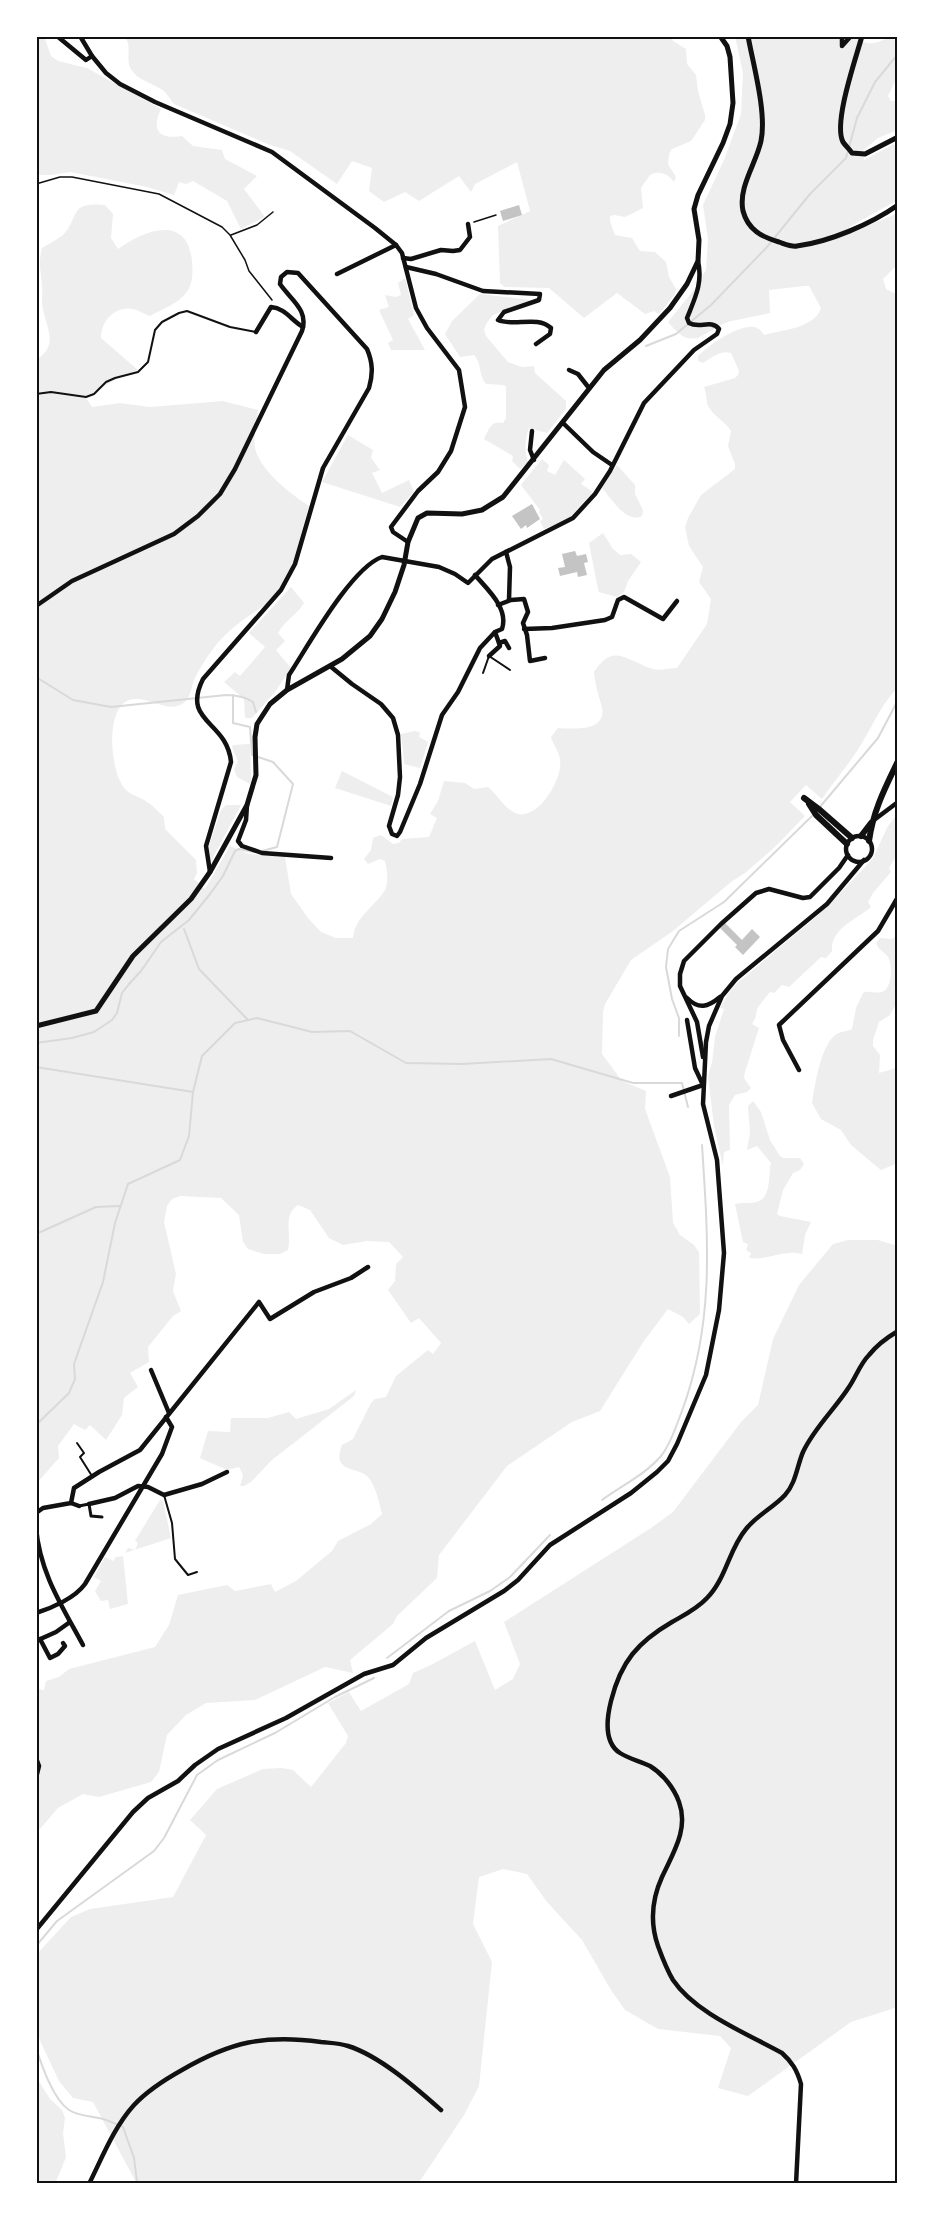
<svg xmlns="http://www.w3.org/2000/svg" width="934" height="2220" viewBox="0 0 934 2220" font-family="Cabin,sans-serif">
<rect width="100%" height="100%" fill="#fff"/>
<g fill="#eee">
<path d="M36 36H44L51 56 58 61 87 68 161 109C151 130 159 140 182 136L193 146 222 150 225 159 257 176 244 189 265 217 241 229 227 201 193 181 186 184 179 182 174 195 147 187 70 172 51 175H36Z"/>
<path d="M124 36H671L673 41 686 49 687 64 696 75 698 91 705 115V120L691 141 672 149 669 154 668 164 676 177 674 182C668 174 660 170 650 175L641 188 643 208 625 217 614 215 610 216V221L615 235 632 238 640 251 655 252 666 262 669 277 676 289 675 294 659 314 654 311 645 314 617 293 584 318 549 288 505 287 500 283 498 226 530 211 517 162 475 184 471 192 459 176 419 201 405 192 384 202 369 191 372 168 352 161 337 184 290 151 270 145 174 104C171 100 168 96 165 92 156 84 141 82 133 72 123 61 134 47 124 36Z"/>
<path d="M735 36H854C867 47 875 44 890 37L898 43V75L888 96 891 101H898V130L878 138 863 151 864 160 894 144 898 150V200L849 227 852 232 896 214 898 219V264L883 279 886 289 898 295V687C879 707 870 732 855 754 845 769 832 784 822 799L806 785 790 802 805 816 776 846 745 873 731 882 673 931 631 960 605 1004 603 1012 602 1054 622 1081 646 1091 645 1109 670 1177 673 1223 680 1235 694 1245 699 1252 700 1314 689 1324 683 1317 668 1309 644 1341 600 1411 572 1422 507 1466 439 1555 437 1578 397 1616 393 1624 350 1660 353 1673 325 1667 255 1700 206 1703 186 1715 167 1735 159 1772 151 1782 99 1797 83 1794 58 1808 40 1829 36 1826V1689L44 1690 46 1681 59 1677 69 1669 155 1647 169 1625 178 1595 227 1585 235 1591 271 1584 275 1592 296 1581 332 1551 338 1541 371 1524 382 1514C379 1503 376 1486 368 1477 358 1466 331 1474 342 1445L353 1439 371 1403 375 1399 386 1397 396 1376 428 1350 433 1354 441 1343 419 1318 411 1323 388 1290 395 1281 396 1264 403 1257 389 1242 367 1241 343 1245 329 1238 310 1210 298 1205C282 1216 292 1233 288 1250L280 1254H264L248 1249 243 1242 239 1215 221 1198 180 1196 172 1199 167 1206 164 1222 176 1274 173 1291 181 1311 173 1316 148 1347 149 1362 130 1373 138 1387 124 1398 122 1415 106 1440 90 1425 85 1430 74 1424 58 1446 59 1458 36 1484V360C59 345 47 330 43 309 41 302 43 293 42 286 41 272 38 262 42 248 48 244 57 240 63 235 80 217 68 201 105 205L113 214 111 238 118 249C144 230 188 213 192 262 193 273 193 284 186 293 178 304 162 309 150 316 144 314 139 310 132 309 115 306 101 321 101 338L138 370 116 379 86 398 92 407 120 403 150 407 223 401 258 410C257 422 253 437 255 448 260 471 291 494 309 506 299 537 296 575 272 599 266 605 257 610 250 615 237 624 222 636 213 649 206 658 199 670 194 680 192 686 190 697 186 701 169 717 149 694 129 700 104 709 110 776 127 791 133 796 141 797 147 802 153 806 159 812 164 817L165 829 196 860 197 873 194 879 205 889 230 846 249 854 285 857 291 894 308 918 321 932 336 938H353C355 916 375 907 385 890 389 882 387 869 385 861L380 859 368 864 364 859 371 850 373 838 381 835 393 844 399 843 402 839 429 837 437 818 430 814 438 801 444 781 465 783 474 789 488 787C497 794 504 808 515 813 538 823 564 777 560 759 559 752 553 744 551 737L558 728C573 729 610 732 601 704 598 693 595 684 594 672 614 641 628 662 653 669 659 671 670 668 677 668L707 624 711 599 699 582 703 567 689 546 685 527 688 518 701 495 735 469V464L728 446 731 431C726 422 714 417 708 406 706 401 707 394 704 387L735 378 738 375 739 371 731 353C721 350 711 358 703 363L698 361V356C707 346 743 321 757 328 760 329 762 332 764 335 782 330 815 328 821 308L809 286H804L769 290 770 313 727 322 698 338C683 341 677 332 668 322L693 291 706 270 708 239 703 205 724 160 741 114 743 73Z"/>
<polygon points="405,278 414,315 408,319 425,350 391,350 388,343 393,340 379,310 389,307 385,295 396,297 401,295 398,283"/>
<path d="M480 294 530 300 493 315 486 324 484 330 486 336 508 362 522 367 534 366 535 373 566 401V409L547 433 529 428C525 440 524 450 528 462L520 469 512 461 513 456 484 439C489 429 491 420 503 423L506 418V387L504 385 486 384C478 375 482 363 474 355L460 357 445 334 452 321Z"/>
<polygon points="348,435 373,450 371,458 380,470 372,473 382,493 409,480 414,492 400,507 322,482"/>
<polygon points="542,459 549,465 547,471 555,475 564,460 585,479 581,484 593,492 568,519 544,529 540,521 543,519 539,512 540,510 521,485"/>
<path d="M617 465 635 485V494L643 510 642 516C626 524 612 499 602 488Z"/>
<polygon points="603,533 613,549 620,555 631,554 641,562 628,581 624,592 617,597 599,592 598,589 589,543"/>
<path d="M291 587 304 603C297 615 286 619 278 633L285 641 276 650 291 668 275 692 252 718H245L244 699 224 682 235 672 240 676 265 647 249 633Z"/>
<polygon points="414,731 420,732 419,737 428,742 420,768 404,764 404,761 401,734"/>
<polygon points="250,744 251,780 250,784 237,777 234,769 238,761 232,747 233,745"/>
<polygon points="342,771 393,797 391,806 335,788"/>
<polygon points="226,805 241,805 210,863 208,849 221,810"/>
<path d="M898 813V853L889 868 891 872 873 893 868 902 871 907C857 919 830 929 832 951L826 958 821 957 789 987 782 985 774 993 770 992C767 996 759 1005 757 1009 756 1015 756 1018 752 1024L759 1028 745 1072 744 1078 751 1088 747 1092 735 1095 729 1105 730 1150 724 1152 723 1166 714 1126 708 1076 712 1063 715 1037 724 1009 720 1008 728 994 735 985 816 917 854 879 873 858 888 826Z"/>
<path d="M898 935 897 1002 890 1015 879 1022 873 1040V1046L880 1055 879 1073 896 1068 898 1072V1163L881 1170 851 1145 841 1130 821 1119 812 1103C815 1085 820 1049 834 1036 839 1031 846 1032 852 1029L856 1008 863 993C870 990 875 994 882 992 892 989 893 965 888 957 884 951 878 950 876 943L880 938 892 939Z"/>
<path d="M753 1101 761 1112 770 1140 780 1156 784 1158H800L804 1164 800 1170 793 1173 783 1190 777 1214 780 1216 811 1222 805 1235 802 1254C783 1249 768 1261 749 1258L751 1253 746 1250 748 1244 743 1242 735 1204C742 1202 748 1204 756 1202 772 1199 768 1175 771 1163L757 1146 747 1150 750 1133 748 1106Z"/>
<polygon points="848,1240 878,1240 898,1246 898,2007 851,2022 748,2096 718,2088 731,2048 720,2036 658,2029 625,2010 611,1990 582,1940 547,1902 527,1874 503,1869 479,1877 473,1924 492,1962 479,2086 464,2115 418,2184 137,2184 93,2102 73,2098 59,2081 41,2043 36,2030 36,1955 71,1917 90,1909 173,1897 206,1835 190,1820 217,1789 263,1769 282,1768 293,1770 311,1787 346,1743 348,1736 328,1703 349,1692 361,1711 409,1684 413,1673 431,1665 475,1641 495,1690 513,1679 520,1664 504,1622 651,1528 673,1512 741,1422 758,1405 773,1339 799,1285 833,1244"/>
<polygon points="356,1390 354,1396 272,1460 251,1482 244,1486 240,1486 243,1475 239,1467 227,1470 200,1458 208,1431 230,1432 231,1418 268,1418 289,1412 296,1419 329,1409"/>
<polygon points="160,1500 163,1501 171,1538 125,1553 128,1548 135,1550 138,1543 135,1541"/>
<polygon points="123,1556 128,1604 110,1609 108,1600 101,1601 95,1591 101,1581 94,1577 105,1557 113,1561 116,1557"/>
<polygon points="36,2061 38,2080 50,2099 62,2110 65,2118 63,2133 66,2157 55,2184 36,2184"/>
</g>
<g fill="none" stroke-linecap="round" stroke-linejoin="round">
<g stroke="#d9d9d9" stroke-width="2">
<polyline points="646,346 676,334 711,305 767,247 810,194 846,158 857,118 875,82 898,54"/>
<path d="M36 677 73 700 111 707 226 695C236 695 244 696 253 702L256 712"/>
<polyline points="233,695 233,723 250,727 252,755 273,762 293,784 277,847 262,851"/>
<polyline points="819,808 878,738 898,700"/>
<polyline points="184,929 199,969 248,1020"/>
<polyline points="679,1036 679,1018 672,999 666,967 668,949 679,931 724,902 813,815"/>
<polyline points="36,1043 72,1038 94,1032 112,1020 117,1013 122,993 129,984 141,971 161,942 189,920 210,894 223,876 235,851 239,849 253,852"/>
<polyline points="36,1067 193,1092"/>
<polyline points="36,1234 96,1207 120,1206"/>
<polyline points="36,1425 69,1393 75,1379 74,1364 103,1282 115,1223 128,1184 180,1160 189,1136 193,1092 202,1056 235,1023 257,1018 312,1032 350,1031 406,1063 462,1064 551,1059 633,1083 682,1083 688,1107"/>
<path d="M602 1500C621 1486 646 1474 661 1456 671 1444 676 1426 682 1411 715 1321 708 1238 702 1145"/>
<polyline points="387,1658 449,1611 490,1591 510,1577 550,1535"/>
<polyline points="36,1946 57,1921 154,1851 164,1838 197,1775 218,1760 275,1733 335,1697 374,1678"/>
<path d="M36 2048C42 2066 53 2099 69 2110 80 2117 94 2116 106 2120 112 2122 118 2125 123 2127L134 2158 137 2182"/>
</g>
</g>
<g fill="#c4c4c4">
<polygon points="519,205 522,215 503,221 500,211"/>
<polygon points="532,504 540,519 527,528 526,525 521,529 512,516"/>
<polygon points="575,551 577,556 586,554 588,562 584,563 587,575 578,577 577,572 560,576 558,568 565,567 562,554"/>
<polygon points="724,922 742,940 752,929 760,937 743,955 735,947 737,945 719,927"/>
</g>
<g fill="none" stroke-linecap="round" stroke-linejoin="round">
<g stroke="#111" stroke-width="1.5">
<polyline points="36,184 60,177 72,177 159,194 222,227 230,235 245,260 249,271 272,300"/>
<polyline points="474,222 496,215"/>
<polyline points="231,235 257,225 273,212"/>
</g>
<g stroke="#111" stroke-width="2">
<polyline points="36,394 51,392 86,397 94,394 106,382 115,378 138,372 148,362 155,330 162,322 179,313 187,311 230,327 256,332"/>
<polyline points="483,673 489,656 510,670"/>
<polyline points="77,1443 84,1453 80,1457 92,1476"/>
<polyline points="164,1495 172,1523 175,1559 188,1575 197,1572"/>
</g>
<polyline stroke="#111" stroke-width="3" points="79,1506 89,1504 91,1516 102,1517"/>
<g stroke="#111" stroke-width="4.5">
<polyline points="57,36 86,60 92,56"/>
<polyline points="80,36 92,56 106,73 120,84 155,102 272,152 375,228 396,245 402,253 416,308 427,328 459,370 465,407 451,451 438,472 418,491 391,527 393,532 408,542"/>
<polyline points="842,36 842,46 851,36"/>
<polyline points="403,258 411,259 441,250 453,251 460,250 470,237 468,224"/>
<path d="M406 267 436 274 483 291 540 294 539 300 504 312 498 320C514 327 537 315 551 328L550 334 536 344"/>
<polyline points="337,274 396,245"/>
<path d="M256 332 271 307C285 308 292 321 303 327"/>
<polyline points="569,370 578,374 589,388"/>
<polyline points="563,423 593,452 612,465"/>
<polyline points="532,431 530,450 534,460"/>
<polyline points="506,552 510,567 509,600"/>
<polyline points="498,605 511,600 524,599 528,612 523,623 527,635 530,661 545,658"/>
<path d="M36 606 72 581 174 534 198 516 220 494 235 469 302 331C309 310 291 300 280 284L281 277 287 272 298 273 367 349C373 363 373 374 369 388L323 468 295 564 281 590 203 679C181 723 227 720 231 762L206 846 210 872"/>
<polyline points="524,629 552,628 605,620 612,617 618,600 624,597 663,619 677,601"/>
<polyline points="495,632 499,643 505,641 509,648"/>
<polyline points="489,656 500,646 499,643"/>
<path d="M330 666 352 684 381 704 393 718 398 735 400 777 398 795 389 826 392 834 397 836 400 832 420 784 442 715 458 692 480 648 495 632 502 629C509 608 487 589 475 575"/>
<path d="M287 690 289 675C308 646 351 568 382 557L439 567 455 574 468 583 492 559 573 518 595 494 610 471 644 403 694 350 717 334 719 329C711 319 700 329 689 323L687 318C695 298 703 283 698 261"/>
<polyline points="247,805 246,820 238,841 242,846 262,853 331,858"/>
<polyline points="874,820 898,802"/>
<circle cx="859" cy="849" r="13"/>
<path d="M687 998C699 1010 708 1007 720 997"/>
<polyline points="703,1057 697,1022 680,986 680,974 684,961 721,924 756,893 769,889 803,898 810,897 839,868 848,855"/>
<polyline points="799,1070 783,1040 779,1025 878,931 898,897"/>
<polyline points="671,1096 703,1085 695,1068 687,1020"/>
<polyline points="151,1370 169,1413"/>
<polyline points="71,1503 79,1506"/>
<polyline points="89,1504 115,1498 138,1486 148,1487 164,1495 202,1484 227,1472"/>
<polyline points="36,1513 43,1508 71,1503 74,1488 99,1472 140,1450 259,1302 270,1319 314,1292 351,1278 368,1267"/>
<path d="M36 1528C40 1573 62 1606 83 1645"/>
<path d="M36 1613C52 1608 75 1598 85 1584L162 1454 172 1427 166 1417"/>
<polyline points="40,1639 50,1658 58,1654 65,1646 63,1643"/>
<polyline points="36,1641 56,1632 70,1622"/>
<polyline points="36,1758 39,1766 36,1778"/>
<polyline points="36,1930 133,1812 148,1798 178,1781 195,1765 218,1749 286,1718 364,1674 393,1665 426,1638 504,1591 518,1580 550,1545 631,1493 657,1472 668,1461 677,1444 706,1375 719,1310 724,1253 717,1160 703,1104 706,1042 709,1026 722,996 736,979 827,904 864,860"/>
<path d="M89 2184C102 2158 114 2127 134 2105 148 2090 164 2080 182 2070 230 2042 265 2034 321 2042 330 2043 339 2043 348 2046 380 2056 416 2088 441 2110"/>
<path d="M796 2184 801 2084C797 2070 792 2062 782 2053 748 2034 695 2013 673 1980 667 1970 662 1957 658 1946 650 1923 652 1899 662 1877 673 1853 689 1829 679 1802 674 1788 663 1774 650 1766 640 1761 629 1759 620 1753 603 1742 607 1717 611 1701 621 1661 638 1642 672 1622 684 1615 697 1609 707 1598 726 1579 729 1549 746 1529 757 1515 773 1508 785 1495 796 1483 797 1466 803 1452 814 1428 835 1409 849 1387 856 1377 860 1364 869 1355 876 1346 888 1337 898 1331"/>
</g>
<g stroke="#111" stroke-width="5">
<path d="M748 36C753 64 767 113 761 141 756 164 738 187 743 211 748 230 762 237 779 242 785 244 791 247 797 246 829 242 871 224 898 205"/>
<path d="M862 36C856 58 833 123 843 142 845 145 849 149 852 153L865 154 898 137"/>
<polyline points="36,1026 96,1011 133,956 191,899 210,872 247,805 256,775 255,737 257,724 270,704 287,690 342,659 370,636 382,619 395,592 404,565 408,542 418,518 427,513 462,514 482,510 503,497 604,370 640,340 670,308 687,284 698,261 699,240 694,209 698,195 723,143 730,124 733,103 730,57 727,46 720,36"/>
</g>
<g stroke="#111" stroke-width="6">
<polyline points="804,798 820,810 852,838"/>
<polyline points="809,804 816,815 847,844"/>
<polyline points="861,836 871,823"/>
<path d="M869 841C873 811 885 788 898 761"/>
</g>
</g>
<rect width="934" height="2220" fill="none" stroke="#ffffff" stroke-width="75"/>
<rect x="38" y="38" width="858" height="2144" fill="none" stroke="#111" stroke-width="2"/>
</svg>
